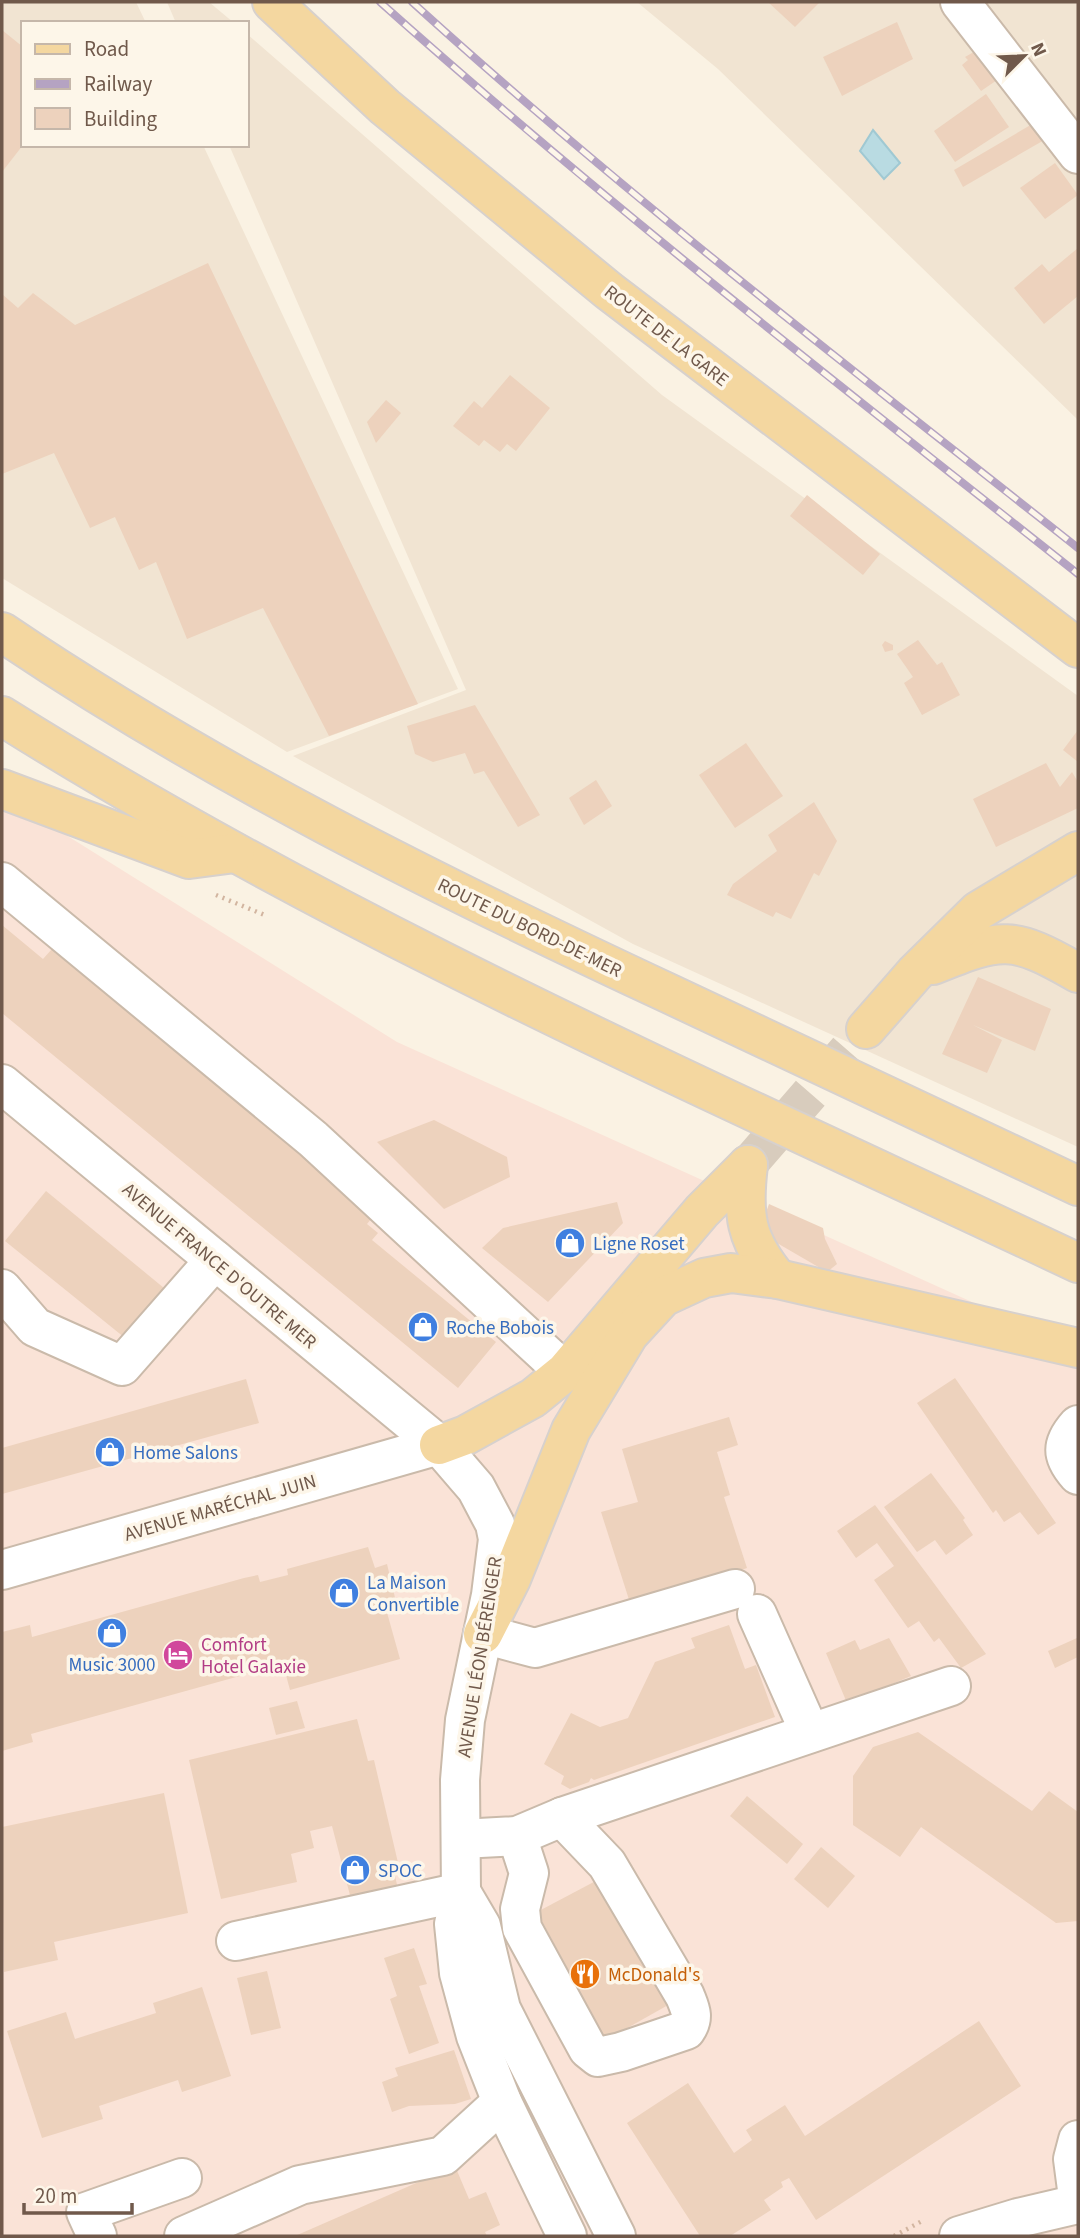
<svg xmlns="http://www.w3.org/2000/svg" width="1080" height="2238" viewBox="0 0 1080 2238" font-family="'Source Sans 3',sans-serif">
<rect width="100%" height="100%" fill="#faf2e3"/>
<g fill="#f1e4d2">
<polygon points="2,2 136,2 146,23 23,23 23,145 203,145 458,689 287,752 2,578"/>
<polygon points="167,2 209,2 234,23 176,23"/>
<polygon points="637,2 1078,2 1078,420 718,69"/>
<polygon points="247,34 662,395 1078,696 1078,1147 633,944 293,756 466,690 229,145 247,145"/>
</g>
<polygon fill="#fae3d7" points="2,795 397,1042 1078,1350 1078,2236 2,2236"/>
<polygon fill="#b9dbe2" stroke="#a0c9d3" stroke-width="2" points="873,130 900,163 884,179 860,151"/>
<g fill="#edd2bd">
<polygon points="768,2 820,2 795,27"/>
<polygon points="897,22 913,59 842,96 823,57"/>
<polygon points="2,30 23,47 23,145 2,172"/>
<polygon points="979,49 1000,78 981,91 962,65 968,60 965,57"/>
<polygon points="986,94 1009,127 955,162 934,131"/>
<polygon points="1034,123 1046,139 963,187 954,170"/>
<polygon points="1055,163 1078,195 1045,219 1020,188"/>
<polygon points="1078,248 1078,296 1044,324 1014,288 1042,264 1049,272"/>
<polygon points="208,263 418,704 329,736 263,608 187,639 156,562 139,570 115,517 90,528 54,453 2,474 2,294 18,308 33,293 75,325"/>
<polygon points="510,375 550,408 516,451 507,444 500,452 484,440 479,446 453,426 474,401 482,408"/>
<polygon points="386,400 401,413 376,443 367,422"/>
<polygon points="807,495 880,554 863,575 790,516"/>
<polygon points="918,640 937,665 942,662 960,695 922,715 904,683 913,677 897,654"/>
<polygon points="885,641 893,645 893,650 885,652 882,645"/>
<polygon points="475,705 540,815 518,827 484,771 474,774 465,753 433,762 415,754 407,726"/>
<polygon points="1078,730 1078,762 1063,750"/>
<polygon points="746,743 783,796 735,828 699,775"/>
<polygon points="1046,763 1060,787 1072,772 1078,782 1078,808 996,847 973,799"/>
<polygon points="596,780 612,806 584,825 569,798"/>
<polygon points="814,802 837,841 819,876 814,873 791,919 776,912 773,917 727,895 733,884 777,851 768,835"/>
<polygon points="2,925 43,959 60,940 283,1125 276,1134 375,1214 367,1224 378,1233 372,1240 496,1342 458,1388 2,1013"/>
<polygon points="978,977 1051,1009 1035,1051 973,1025 1002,1040 987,1073 942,1054"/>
<polygon points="434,1120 507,1157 510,1177 444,1209 377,1142"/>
<polygon points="46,1191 170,1293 130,1342 5,1241"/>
<polygon points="617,1202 623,1223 548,1302 482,1248 503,1228"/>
<polygon points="769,1204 823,1228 825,1239 837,1264 827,1272 777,1243 770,1236 764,1218"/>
<polygon points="955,1378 1056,1523 1038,1535 1020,1512 1004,1522 996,1510 993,1513 917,1403"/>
<polygon points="246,1379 259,1423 2,1494 2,1448"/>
<polygon points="729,1417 738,1445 717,1452 730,1495 724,1497 747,1568 632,1609 601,1512 638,1502 622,1449"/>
<polygon points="931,1473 965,1518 963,1520 973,1535 946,1555 935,1540 917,1552 884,1507"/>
<polygon points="875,1505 930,1578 986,1654 961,1668 939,1638 934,1642 919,1621 908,1628 874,1580 894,1566 877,1543 856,1558 837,1531"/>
<polygon points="368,1547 375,1568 387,1564 397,1606 386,1609 400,1659 290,1690 283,1664 31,1734 33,1742 2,1751 2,1632 30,1625 32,1637 244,1578 258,1575 260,1582 288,1575 287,1569"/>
<polygon points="729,1625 745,1669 756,1665 775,1717 594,1780 591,1778 589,1782 570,1789 561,1784 564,1776 544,1764 571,1713 600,1727 628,1718 655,1662 695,1648 691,1638"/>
<polygon points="889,1638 911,1676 847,1703 826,1653 855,1640 860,1650"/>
<polygon points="1077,1638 1078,1657 1055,1668 1048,1651"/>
<polygon points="297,1701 305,1728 276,1735 269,1708"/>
<polygon points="357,1719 368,1761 374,1760 399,1867 393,1868 399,1893 352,1903 332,1826 310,1831 314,1848 291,1854 297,1882 221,1899 189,1760"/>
<polygon points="918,1732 1032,1811 1049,1791 1078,1812 1078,1921 1056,1923 921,1827 900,1857 853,1825 853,1776 873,1747"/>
<polygon points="164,1793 188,1913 54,1942 58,1960 4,1972 2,1827"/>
<polygon points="747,1796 803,1844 787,1864 730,1816"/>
<polygon points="821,1847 855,1876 828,1908 794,1879"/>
<polygon points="607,1875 677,2000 606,2040 537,1912"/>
<polygon points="414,1948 427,1984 419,1986 439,2043 409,2054 390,1999 397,1996 384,1958"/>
<polygon points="267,1971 281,2028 251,2035 237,1978"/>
<polygon points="202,1987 231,2076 182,2092 178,2080 99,2106 103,2119 42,2138 7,2031 66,2012 75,2039 156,2013 153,2003"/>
<polygon points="979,2021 1021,2086 816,2220 789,2178 781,2182 783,2187 764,2200 771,2210 730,2236 700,2236 627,2123 688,2083 734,2153 752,2140 746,2130 785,2105 805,2136"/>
<polygon points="454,2050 471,2099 455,2104 409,2106 392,2112 382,2082 398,2076 395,2068"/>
<polygon points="455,2166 469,2199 486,2192 500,2225 485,2232 487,2236 295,2236"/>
</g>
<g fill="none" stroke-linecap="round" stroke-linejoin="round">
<polyline stroke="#d8ccbd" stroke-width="38" stroke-dasharray="38 19" stroke-linecap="butt" points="748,1165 866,1029"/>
<g stroke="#cabaaa" stroke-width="42">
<g id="minor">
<polyline points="960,2 1078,154"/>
<polyline points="2,882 313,1139 565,1372"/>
<polyline points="2,1084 439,1445 476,1488 495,1524 498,1539 491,1595 465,1720 460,1780 461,1892 454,1924 459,1973 476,2036 502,2102 567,2236"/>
<polyline points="2,1289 35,1327 122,1366 215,1260"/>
<path d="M1078 1425C1061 1444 1061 1456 1078 1475"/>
<polyline points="2,1570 439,1445"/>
<polyline points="757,1614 810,1733"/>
<polyline points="483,1634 535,1648 735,1589"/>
<path d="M517 1836 529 1873 520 1909 522 1928 588 2049 598 2057 621 2052 686 2030C695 2017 690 2009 685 1996L607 1864 562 1817"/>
<polyline points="461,1839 517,1836 562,1817 951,1686"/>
<polyline points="461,1892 481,1926 501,2009 616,2236"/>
<polyline points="236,1941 461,1892"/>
<polyline points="1078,2140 1073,2159 1078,2197"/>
<polyline points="97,2236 86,2212 182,2178"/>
<polyline points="184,2236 300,2185 443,2156 502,2102"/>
<polyline points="959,2236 1018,2218 1078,2204"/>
</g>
</g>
<g stroke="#d7d1cd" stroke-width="42">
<g id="major">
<polyline points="272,2 385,107 609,291 1078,648"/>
<path d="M2 632C212 774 441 887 670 994 806 1058 942 1122 1078 1186"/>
<path d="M2 716C343 930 715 1092 1078 1263"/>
<polyline points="2,789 189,859 235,853"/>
<path d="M933 965C1002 937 1012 935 1078 973"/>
<polyline points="866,1029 915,973 978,911 1078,851"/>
<path d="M748 1165C742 1214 745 1240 778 1279"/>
<polyline points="439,1445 466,1435 533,1398 565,1372 702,1211 748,1165"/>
<polyline points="483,1634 511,1579 571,1430 629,1334 663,1297 704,1278 731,1273 778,1279 1078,1348"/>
</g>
</g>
<g stroke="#d2b5a0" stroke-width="4.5" stroke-dasharray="2 5" stroke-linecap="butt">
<polyline points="216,895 267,916"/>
<polyline points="894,2236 924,2220"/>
</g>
<use href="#minor" stroke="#fff" stroke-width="38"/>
<use href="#major" stroke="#f4d7a0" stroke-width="38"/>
<g stroke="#b5a3c2" stroke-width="8">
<g id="rail">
<path d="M380 2C605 203 842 387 1078 574"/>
<path d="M412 2C625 195 853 370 1078 548"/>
</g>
</g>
<use href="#rail" stroke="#fdf6e9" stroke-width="5" stroke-dasharray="16" stroke-linecap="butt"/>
</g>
<defs>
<g id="shop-disc" transform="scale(1.575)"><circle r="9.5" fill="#3f7fe0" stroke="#fdf6e9"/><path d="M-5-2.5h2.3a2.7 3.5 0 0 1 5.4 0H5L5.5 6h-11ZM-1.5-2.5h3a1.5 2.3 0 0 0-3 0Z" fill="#fff"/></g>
<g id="hotel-disc" transform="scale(1.575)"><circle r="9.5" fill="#d1479c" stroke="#fdf6e9"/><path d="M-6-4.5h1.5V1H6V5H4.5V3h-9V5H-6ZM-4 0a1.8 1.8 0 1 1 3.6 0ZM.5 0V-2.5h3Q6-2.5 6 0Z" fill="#fff"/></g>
<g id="restaurant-disc" transform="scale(1.575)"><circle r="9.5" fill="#e8710a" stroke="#fdf6e9"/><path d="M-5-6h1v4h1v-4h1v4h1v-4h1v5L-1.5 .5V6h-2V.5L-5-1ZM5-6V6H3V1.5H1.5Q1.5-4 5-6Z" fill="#fff"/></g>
</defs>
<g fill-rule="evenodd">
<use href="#shop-disc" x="570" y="1243"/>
<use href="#shop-disc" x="423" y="1327"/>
<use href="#shop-disc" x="110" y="1452"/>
<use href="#shop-disc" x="344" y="1593"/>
<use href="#shop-disc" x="112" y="1633"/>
<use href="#hotel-disc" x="178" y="1655"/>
<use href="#shop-disc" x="355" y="1870"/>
<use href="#restaurant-disc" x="585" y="1974"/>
</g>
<g text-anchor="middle" stroke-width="7" stroke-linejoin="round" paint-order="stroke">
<g font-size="19" fill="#70594b" stroke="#fdf6e9">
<text transform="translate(667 335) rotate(38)" y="7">ROUTE DE LA GARE</text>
<text transform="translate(530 927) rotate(26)" y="7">ROUTE DU BORD-DE-MER</text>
<text transform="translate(220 1265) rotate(40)" y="7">AVENUE FRANCE D'OUTRE MER</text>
<text transform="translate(220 1507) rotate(-16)" y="7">AVENUE MARÉCHAL JUIN</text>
<text transform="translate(479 1657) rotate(-81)" y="7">AVENUE LÉON BÉRENGER</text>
</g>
<g font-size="19" fill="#366cbe" stroke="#fdf6e9" text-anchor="start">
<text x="593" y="1250">Ligne Roset</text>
<text x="446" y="1334">Roche Bobois</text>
<text x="133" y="1459">Home Salons</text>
<text x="367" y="1589">La Maison<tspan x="367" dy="22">Convertible</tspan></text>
<text x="112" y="1671" text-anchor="middle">Music 3000</text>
<text x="378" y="1877">SPOC</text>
</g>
<g font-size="19" fill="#b23c85" stroke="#fdf6e9" text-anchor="start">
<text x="201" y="1651">Comfort<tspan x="201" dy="22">Hotel Galaxie</tspan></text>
</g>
<g font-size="19" fill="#c56008" stroke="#fdf6e9" text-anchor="start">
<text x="608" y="1981">McDonald's</text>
</g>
</g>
<rect width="1080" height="2238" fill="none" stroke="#70594b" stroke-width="7"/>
<rect x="21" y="21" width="228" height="126" fill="#fdf6e9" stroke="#c5b7aa" stroke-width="2"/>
<rect x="35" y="44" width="35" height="10" fill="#f4d7a0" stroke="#c5b7aa" stroke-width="2"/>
<text x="84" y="56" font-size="21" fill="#70594b">Road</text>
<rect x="35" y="79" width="35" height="10" fill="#b5a3c2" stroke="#c5b7aa" stroke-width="2"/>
<text x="84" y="91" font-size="21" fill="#70594b">Railway</text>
<rect x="35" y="108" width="35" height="21" fill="#edd2bd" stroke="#c5b7aa" stroke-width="2"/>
<text x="84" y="126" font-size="21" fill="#70594b">Building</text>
<g transform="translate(1024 56) rotate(66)" stroke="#fdf6e9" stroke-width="5" paint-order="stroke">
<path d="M0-5L12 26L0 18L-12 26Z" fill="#70594b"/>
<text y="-10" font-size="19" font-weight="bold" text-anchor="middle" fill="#70594b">N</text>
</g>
<path d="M24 2203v10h108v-10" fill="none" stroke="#70594b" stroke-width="3.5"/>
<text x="35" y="2203" font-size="21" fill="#70594b" stroke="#fdf6e9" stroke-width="5" paint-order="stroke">20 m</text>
</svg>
